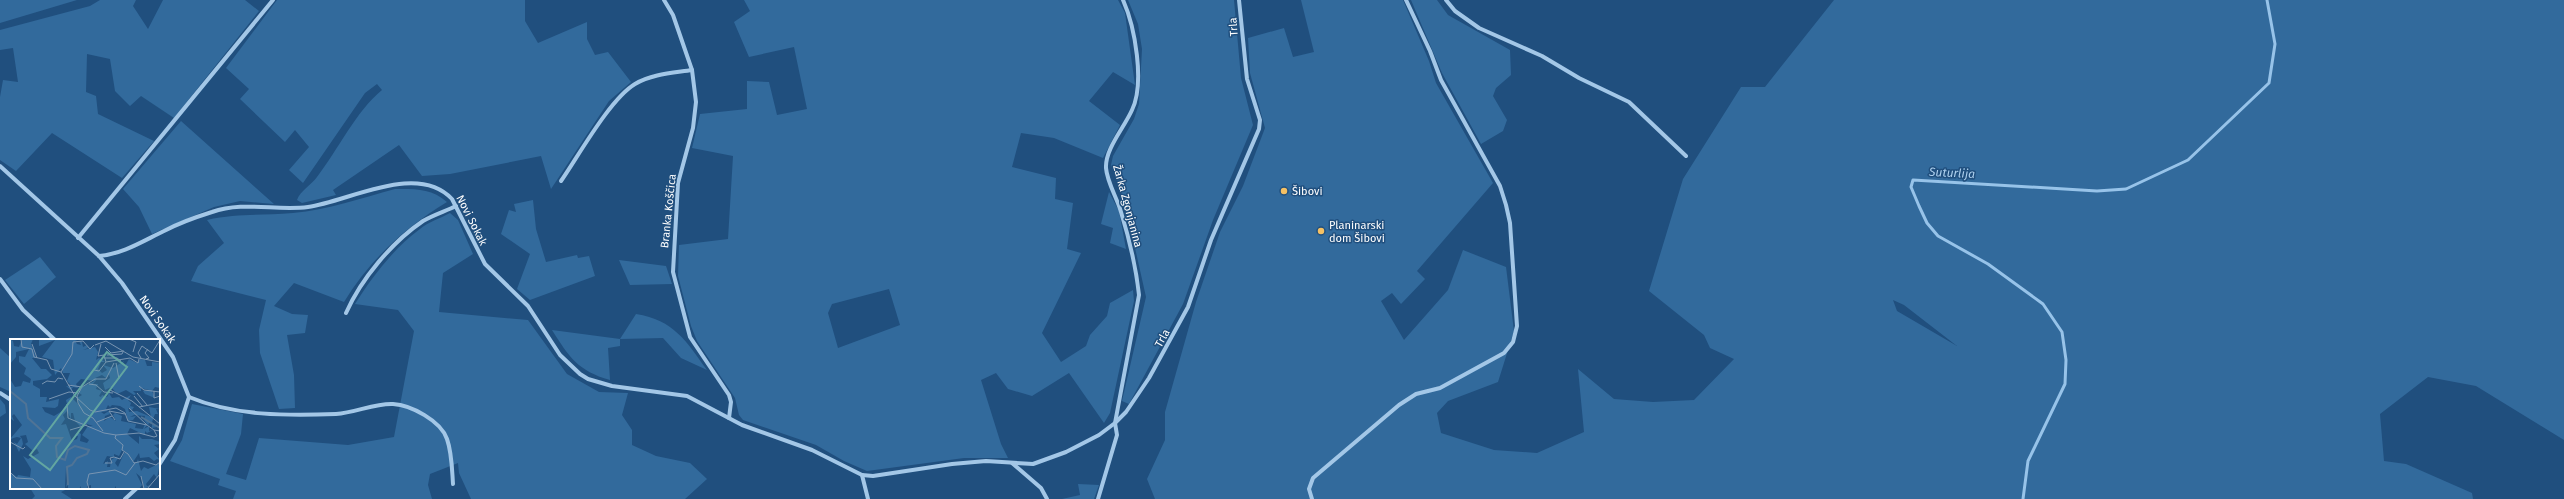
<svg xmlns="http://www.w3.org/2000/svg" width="2564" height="499" viewBox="0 0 2564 499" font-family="'Fira Sans',sans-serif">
<rect width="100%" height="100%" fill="#204f7e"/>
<g fill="#326a9c" fill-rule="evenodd">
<polygon points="0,0 77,0 0,23"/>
<polygon points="100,0 136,0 133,6 148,29 163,0 245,0 259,11 174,118 141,96 130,106 115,91 110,59 87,54 86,92 96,96 98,114 154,141 122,178 52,133 16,171 0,160 0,97 3,80 18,82 13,48 0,50 0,30 90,6"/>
<path d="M277 0H525V21L538 43 587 22V39L595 55 608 52 631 82 609 101 551 189 541 156 450 174 422 176 399 145 333 190 336 195 302 203 297 200C300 191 311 185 317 177 338 150 356 111 382 90L377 84 365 93 303 183 289 170 309 147 295 130 285 142 240 99 249 89 226 68Z"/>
<path d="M744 0H1118L1125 13 1135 85 1113 72 1089 101 1120 125 1103 158 1054 138 1021 133 1012 167 1056 178 1055 199 1073 203 1067 249 1081 253 1042 333 1061 362 1086 346 1090 335 1107 316 1110 303 1133 290 1134 301 1110 413 1104 423 1069 373 1032 396 1008 389 996 373 981 380 1001 444 1008 458H964L867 471 844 461 816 445 743 420 739 415 735 398 697 341 691 326 678 276 679 245 728 239 733 156 692 148 700 114 747 109V81L769 82 777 115 807 109 794 47 749 57 734 22 750 11ZM889 289 900 325 838 348 828 313 832 304Z"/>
<polygon points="1128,0 1234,0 1241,78 1253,125 1213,220 1183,304 1129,404 1122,401 1146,297 1125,203 1111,165 1113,156 1134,119 1139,104 1142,49 1138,24"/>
<path d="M1301 0H1403L1429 61 1436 83 1493 183 1417 271 1425 279 1401 304 1392 293 1381 301 1404 340 1448 290 1463 250 1506 267 1514 331 1498 382 1448 401 1437 413 1441 433 1494 450 1537 453 1584 432 1578 369 1614 399 1653 402 1694 400 1734 359 1710 348 1704 335 1649 291 1683 179 1741 87H1765L1834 0H2564V440L2476 386 2428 377 2380 414 2384 461 2406 464 2472 493 2473 499H1155L1147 479 1165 440V412L1196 302 1220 232 1243 186 1265 128 1250 73 1248 38 1284 28 1293 57 1314 52ZM1893 300 1904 305 1957 346 1897 311Z"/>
<polygon points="1411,0 1437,0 1448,15 1510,50 1511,75 1496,88 1493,96 1507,120 1503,131 1481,144 1442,73"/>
<polygon points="181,121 274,204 240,201 214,207 152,234 139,207 123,189"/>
<path d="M395 189C415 189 431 188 447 202 406 227 370 259 344 302L294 283 274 306 292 314 308 315 305 333 287 335 294 375 295 408 279 409 260 353 259 330 266 300 191 281 198 266 224 243 207 220C238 213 262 216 293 213 328 210 361 198 395 189Z"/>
<polygon points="1109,192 1119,211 1126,249 1110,243 1113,228 1101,224"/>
<polygon points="533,200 536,229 546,262 577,255 578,258 589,256 595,276 530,300 517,289 530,254 501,234 509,210 516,212 514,204"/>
<path d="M450 213 458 220 473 254 443 273 439 312 528 320 567 374 599 392 628 393 622 415 632 430V445L656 456 690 463 707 479 685 499H471L459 473 458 463 430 474 428 485 432 499H233L236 491 218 485 220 479 170 461 182 440 192 404 243 414 241 434 226 474 246 480 259 438 348 445 394 437 414 331 398 310 355 304C372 277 394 248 420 229 428 222 441 218 450 213Z"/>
<polygon points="40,257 56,277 24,304 5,280"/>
<polygon points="619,260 666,266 672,284 630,285"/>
<path d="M636 314C674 320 686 341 707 370L681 358 663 338 620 339V346L608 348 610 380C578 371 569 357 552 330L620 339Z"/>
<polygon points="0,348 11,358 11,392 0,387"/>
<polygon points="0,399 5,405 6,413 0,417"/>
<polygon points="1078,484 1099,485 1094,499 1062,499 1080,495"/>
<polygon points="30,488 69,488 61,492 72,499 32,499 35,496"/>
</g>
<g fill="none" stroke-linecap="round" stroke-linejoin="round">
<polyline stroke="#97c3e9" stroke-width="3" points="2023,499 2028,461 2065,384 2066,360 2062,332 2043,304 1988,264 1938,236 1927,223 1919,206 1911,187 1913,180 2097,191 2126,189 2188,160 2269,83 2275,44 2267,0"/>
<g stroke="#a3c7e7" stroke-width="4">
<polyline points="664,0 673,15 692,70 696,102 693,128 678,183 673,272 690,337 729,395 731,402 729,418"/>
<polyline points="1446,0 1455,11 1479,28 1542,56 1579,78 1629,102 1686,156"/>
<polyline points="0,166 99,256 122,283 173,357 189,397 175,440 159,465"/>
<path d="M561 181C579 155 610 99 635 84 652 74 673 73 692 70"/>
<polyline points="78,238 273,0"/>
<path d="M99 256C123 254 143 241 164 231 179 223 196 217 212 212 243 201 276 211 308 207 350 201 417 162 452 199L485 264 528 306 560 355 580 374 588 379 612 386 687 396 742 425 812 450 862 475 868 499"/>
<polyline points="0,279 23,310 55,340"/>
<path d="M346 313C361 279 392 242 423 221 433 215 446 211 456 206"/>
<polyline points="0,393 11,400"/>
<path d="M189 397C234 416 288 416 336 414 355 413 375 403 393 404 411 405 441 421 447 439 452 453 452 470 453 484"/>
<polyline points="1012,463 1041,488 1047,499"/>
<polyline points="862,475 873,476 952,464 986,461 1033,464 1066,452 1099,435 1115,423 1126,412 1149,378 1188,307 1211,240 1259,129 1260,120 1247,79 1239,0"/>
<polyline points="125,499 137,488"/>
<path d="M1098 499 1117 435 1115 423 1139 295C1136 267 1129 238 1121 212 1117 198 1107 182 1106 168 1105 149 1124 128 1132 110 1145 83 1135 27 1123 0"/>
<polyline points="1312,499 1309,489 1313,478 1399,405 1416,394 1440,388 1504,353 1513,342 1517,326 1510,223 1506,205 1500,186 1441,80 1430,51 1406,0"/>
</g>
</g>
<g fill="#f5c164" stroke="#204f7e" stroke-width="1.5">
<circle cx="1284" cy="191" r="4"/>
<circle cx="1321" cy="231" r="4"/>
</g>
<g text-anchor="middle" stroke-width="3" stroke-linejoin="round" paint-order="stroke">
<g font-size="11" fill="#fff" stroke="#204f7e">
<text transform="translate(1233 27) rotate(-94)" y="4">Trla</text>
<text transform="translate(1128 206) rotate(75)" y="4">Žarka Zgonjanina</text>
<text transform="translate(668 211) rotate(-84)" y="4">Branka Koščica</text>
<text transform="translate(472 220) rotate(63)" y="4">Novi Sokak</text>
<text transform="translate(158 319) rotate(55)" y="4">Novi Sokak</text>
<text transform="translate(1162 338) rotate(-61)" y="4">Trla</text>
</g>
<g font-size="11" fill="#fff" stroke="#204f7e" text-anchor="start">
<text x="1292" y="195">Šibovi</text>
<text x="1329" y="229">Planinarski<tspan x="1329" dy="13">dom Šibovi</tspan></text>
</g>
<g font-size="12" font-style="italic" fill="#aed1ef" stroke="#204f7e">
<text transform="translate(1952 173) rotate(3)" y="4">Suturlija</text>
</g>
</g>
<g transform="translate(10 339)">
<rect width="150" height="150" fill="#204f7e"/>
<path d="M0 0 3 2 4 7 9 8 12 0H23L21 5 26 19H22L31 30H36L42 36 37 40 23 42V46L30 50V58H37L36 63 49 60 48 67 45 69 32 68 35 73 44 77 54 71 57 65 56 61 61 58 69 66 67 59 72 56 69 54 72 48 85 42 71 40 66 45 68 49 63 48 61 51 56 47 63 48 57 42 60 34H53L51 29 45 36 43 21 32 18 45 1 29 7V0H70L65 2 67 5 71 6 69 2 72 3 73 8 77 6 78 9 73 11 85 8 88 13 86 21 89 19 95 23H91L88 30 92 34 97 31 93 26 103 29 114 22 113 24 115 27 119 20 127 24 130 20 135 21 137 27H142V23L150 24V49L145 48 142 52 145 59 135 55 133 52 139 51 131 49V52H123L126 55 124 56 116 51 107 55 101 48 95 51 93 44 100 39 99 35 96 39 92 36 85 39 87 40 83 45H88L86 50 92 52 89 57 91 58 92 56 97 58 99 54 102 59 109 58 112 61 121 56 118 61 121 64 120 67 124 68 122 71 118 69 119 73 127 72 141 78 139 68 150 70H146L148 75H145L142 83 147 88 142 89V85L139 84 138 86 134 81 135 77 124 76 120 78 126 77 123 81 118 82 115 70 110 67 102 66 100 68 98 66 96 70 98 72 91 73 94 75 99 72 100 75 95 77 94 82 100 78 106 82 103 76 105 74 112 77 111 82 126 85 125 89 133 90 135 85 137 86 134 90 139 87V92L143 91 137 94 135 92V96L120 89 117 95 129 105V97L132 100H142L150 103V105L144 106 149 110 144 114 150 121 147 120 144 122 139 118 130 119 129 114 123 123H127L128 120 131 132 134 128 138 130 150 124 147 139 144 135 136 145 137 147 142 146 134 150 132 139 126 134 132 146 129 150H110L109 148 110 150H106V147L104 150H81V146L77 147 78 150H71V147L69 150H62L58 149V146L56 148 57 142 58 144 56 128 55 150H0V133L7 138 8 136 20 138 21 130 13 117 18 120 29 114 27 110 23 112 15 105 18 103 16 96 10 97 12 100 13 105 9 113 4 103 7 105 11 99 7 98 0 100 12 86 4 75 2 77 4 82 0 79V40L5 48 11 47 13 42 20 44 21 40 14 35 16 29 9 23V17L15 18 19 10 6 13V18L0 25ZM57 72 61 80V74H63L65 82 70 87 77 85 83 87H78L72 96 79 101 77 104 70 102 71 95 68 93 65 97H68L67 100 62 102 56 85 51 86 55 80 53 76ZM112 111 117 114H114L108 128 105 124 108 119 106 118 101 121 100 128H97L98 122 93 125 97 117 104 118V115L109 117Z" fill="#326a9c" fill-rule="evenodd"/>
<path fill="none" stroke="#507496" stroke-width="2" d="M0 52 16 65 18 79 40 99H52L46 107 47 118 55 121 58 111 65 107 79 111 77 115 67 119 62 126 57 128 58 146M131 78 150 89"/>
<path fill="none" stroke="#7995b2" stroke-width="1" d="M11 0 12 8 22 10 24 18 37 21 41 30 51 33 65 57 80 71 85 73 106 69 115 74 118 82 137 86 144 91M119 0 126 3 123 13M22 5 27 19M91 5 88 17 94 16 96 23 120 19 128 24 129 20M85 6 96 2 123 18 150 23M95 8 101 14 114 12M97 16 112 15 113 13M94 19H107L111 22M131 19 128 14 132 7 142 14 150 1M136 20 139 19 135 14 138 10M106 24 109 40M84 31 89 32 96 23M51 33 62 15 63 3 73 2 80 10 84 6M32 45 37 42 45 43 48 39 53 40M79 45 86 46 94 53 103 54M58 46 72 48 85 40H96L104 24M129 47 134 51 150 53M72 48 67 57 68 64 74 74 83 79 93 92M100 51 122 62 150 85M144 52V59L150 57M127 54 137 66M124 57 133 68M39 60 59 53 68 54M57 65 58 79 94 94 106 96 129 94 144 98 147 97 144 91 150 92M129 68 150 64M119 69 137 86M105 81 99 72 115 75M87 83 102 77M60 91 77 86M106 96 105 99 113 106 112 111 118 115 124 124 133 122 146 126 150 123M0 103 13 110 15 108M95 124H102L100 119 104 118 110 120 114 113M0 133 6 139 23 140 32 150M131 137 134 150M79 150 77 143 79 135 105 131 116 136 125 124M137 150 150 135"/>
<path fill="#63a6a1" fill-opacity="0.15" stroke="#63a6a1" stroke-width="2" d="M97 13 117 28 40 131 20 116Z"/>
<rect width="150" height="150" fill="none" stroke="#fff" stroke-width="2"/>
</g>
</svg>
